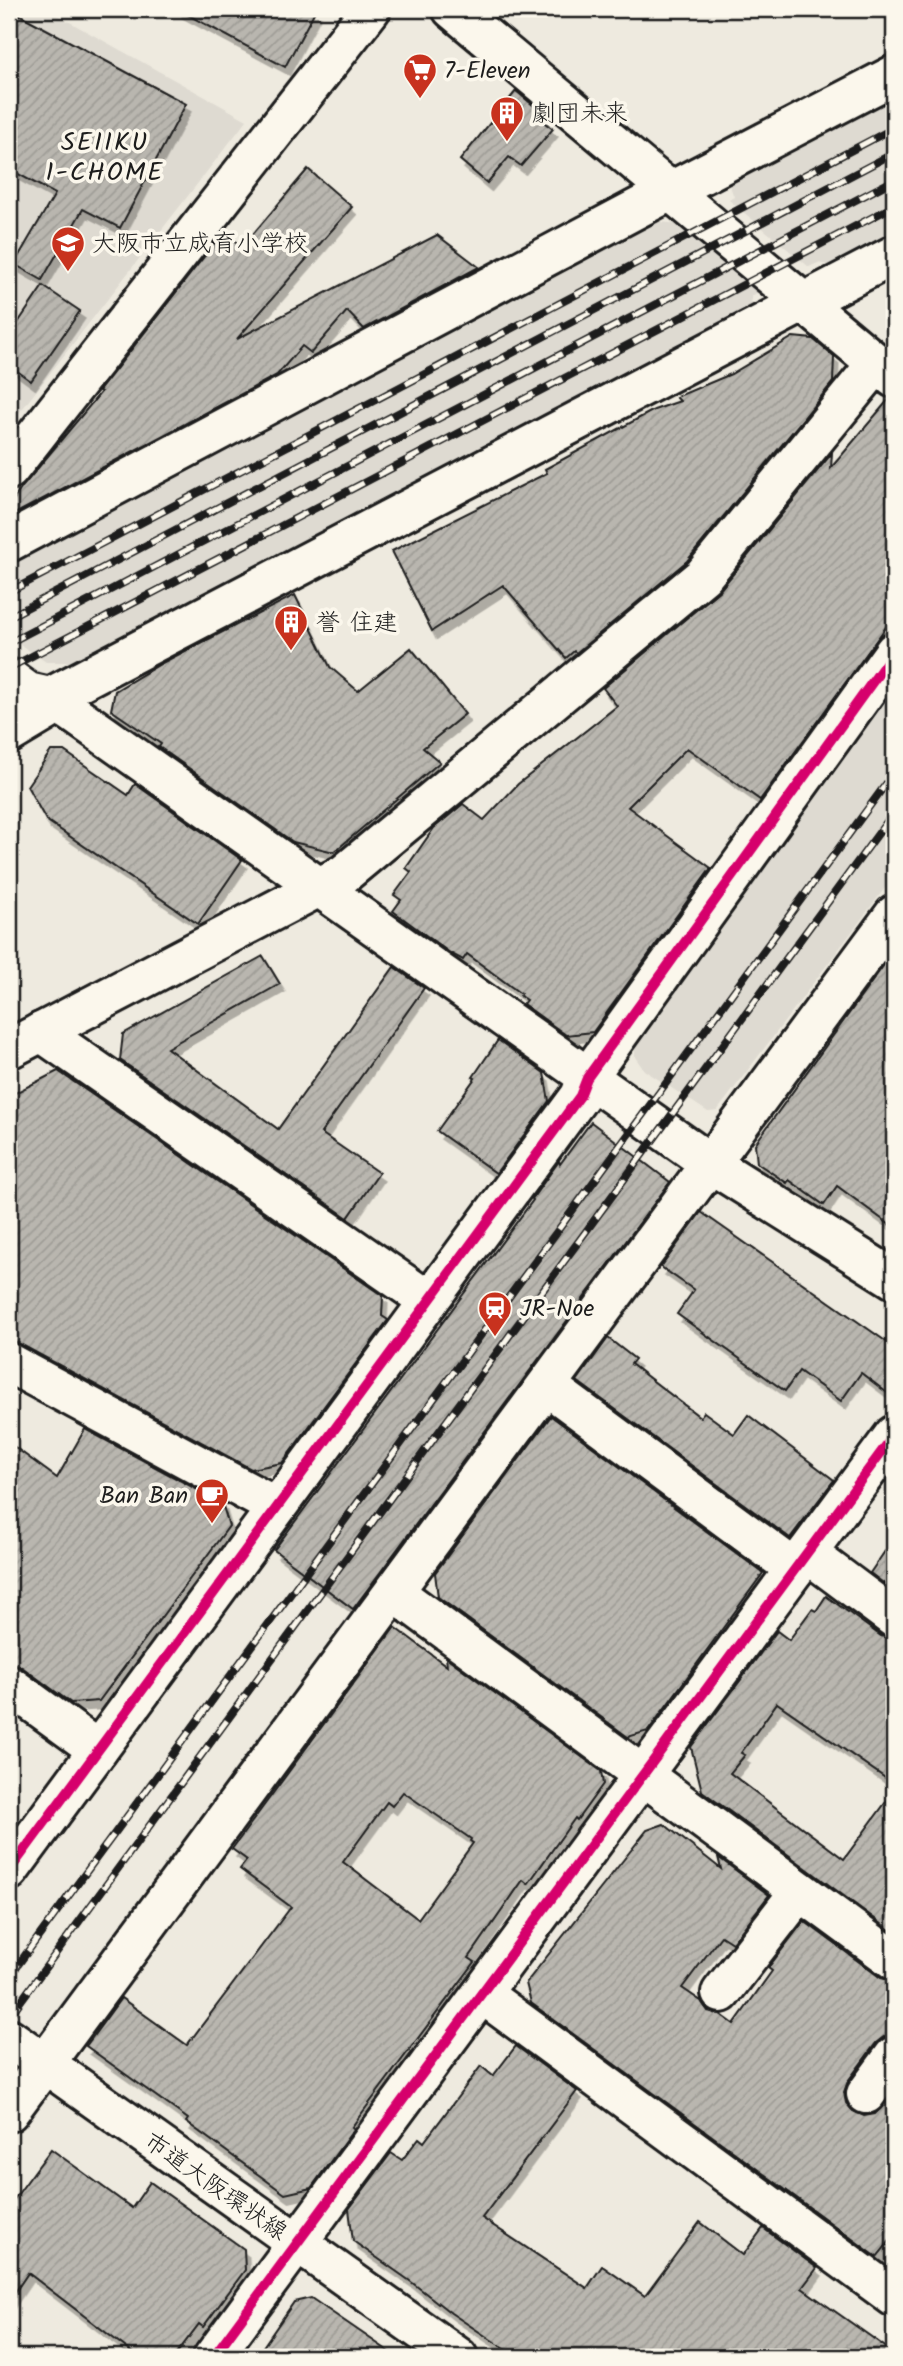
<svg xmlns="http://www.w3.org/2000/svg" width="903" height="2366" viewBox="0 0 903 2366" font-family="Kalam,'Klee One',sans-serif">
<defs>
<pattern id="building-hatch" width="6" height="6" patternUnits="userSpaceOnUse" patternTransform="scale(1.75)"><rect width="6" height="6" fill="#b9b6af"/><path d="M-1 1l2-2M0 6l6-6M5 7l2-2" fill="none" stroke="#9e9c96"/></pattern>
<filter id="shadow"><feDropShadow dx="4.5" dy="8" stdDeviation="0" flood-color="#0004"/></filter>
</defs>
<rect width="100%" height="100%" fill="#eeeadf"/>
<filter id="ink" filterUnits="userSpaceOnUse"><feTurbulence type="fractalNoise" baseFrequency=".0143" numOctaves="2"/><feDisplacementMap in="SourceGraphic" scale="14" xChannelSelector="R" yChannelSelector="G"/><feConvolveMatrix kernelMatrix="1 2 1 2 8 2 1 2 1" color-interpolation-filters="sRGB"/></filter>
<g filter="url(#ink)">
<g fill="#dedad1">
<polygon points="9,9 46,9 247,120 9,426"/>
<polygon points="894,94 894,232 834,263 828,265 818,263 809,267 729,200 734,197 728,181"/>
<polygon points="652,221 678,224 759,292 751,296 752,307 71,662 46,662 9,637 9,561"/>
<polygon points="894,689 894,876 717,1111 708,1112 644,1070 635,1057 635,1048"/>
</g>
<g fill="url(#building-hatch)" stroke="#1c1c1c" stroke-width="2" fill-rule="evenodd" filter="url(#shadow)">
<polygon points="9,9 186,104 120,228 83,209 42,280 14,264 55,194 9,169"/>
<polygon points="177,9 316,9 285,67"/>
<polygon points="516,91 545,115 541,120 553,129 521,166 509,157 487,183 460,160"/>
<polygon points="308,169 352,207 237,339 437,235 479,267 364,329 347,311 311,353 302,346 277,375 9,517 9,506 23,486 101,392 99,391 224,231 242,247"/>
<polygon points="43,286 80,311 31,381 9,365 9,336"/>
<polygon points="793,337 813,339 834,357 833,382 687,561 576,653 574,651 566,658 503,585 432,631 392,551 547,473 545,469 654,410 680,401 676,397 731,374"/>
<polygon points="889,399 894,399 894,616 760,800 687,748 628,807 711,868 593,1032 566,1035 523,1004 526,1000 520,996 521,994 467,954 463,960 450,953 393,911 401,900 394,895 411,872 406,868 434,828 463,804 484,820 518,784 617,706 603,688 720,590 832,453 831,468"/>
<polygon points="295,595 330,667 358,691 411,648 465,714 423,748 440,762 334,852 293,842 159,747 161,744 111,710 115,691 162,663"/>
<polygon points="51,751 64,751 128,795 135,784 242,860 198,924 46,820 27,786"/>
<polygon points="894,951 894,1228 837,1186 824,1205 789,1180 787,1183 757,1163 755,1144"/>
<polygon points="263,956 280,984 167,1048 278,1129 394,967 424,988 321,1133 379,1173 348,1218 120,1060 123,1034"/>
<polygon points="498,1040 544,1073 549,1101 496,1173 437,1131 475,1078 473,1077"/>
<polygon points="58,1071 383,1296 382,1316 388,1320 282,1463 251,1469 9,1338 9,1096"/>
<polygon points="591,1122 670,1182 353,1609 274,1550 533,1200 532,1199 559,1161 560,1164"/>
<polygon points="701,1212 894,1347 894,1398 861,1373 841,1401 799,1371 785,1391 677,1314 694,1290 661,1267"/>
<polygon points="608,1338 635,1359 631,1364 700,1417 704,1412 734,1434 748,1415 834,1480 790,1538 577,1381"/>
<polygon points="551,1416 763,1573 648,1731 628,1737 438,1597 435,1573"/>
<polygon points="85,1429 222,1503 229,1526 99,1701 71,1703 22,1667 9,1661 9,1443 57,1478"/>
<polygon points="894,1538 894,1591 870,1573"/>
<polygon points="826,1596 881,1636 894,1639 894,1784 777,1703 741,1753 745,1755 730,1773 844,1859 894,1791 894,1933 702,1791 691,1747 777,1631 789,1640 812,1609 816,1611"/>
<path d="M395 1627 447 1666 446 1657 601 1771 603 1784 577 1820 575 1818 528 1884 523 1880 469 1958 475 1962 359 2117 352 2127 354 2129 311 2188 285 2194 186 2122 188 2119 86 2046 121 1998 187 2045 291 1907 240 1869 247 1860 232 1849ZM403 1792 471 1839 470 1841 473 1843 418 1919 343 1862 387 1802 392 1806Z"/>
<polygon points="664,1824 721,1869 718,1857 769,1895 732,1943 721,1936 682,1988 701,2001 708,2011 720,2014 734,2024 772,1971 768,1968 804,1921 881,1978 894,1981 894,2034 885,2036 876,2043 848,2081 844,2092 846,2103 853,2111 864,2116 875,2114 894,2093 894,2236 877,2257 531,2003 526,1983 647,1830"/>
<polygon points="516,2046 577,2091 482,2218 587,2288 602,2266 645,2296 700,2222 743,2255 763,2228 817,2268 802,2288 894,2353 894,2357 517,2357 451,2313 410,2281 353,2241 349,2209 391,2153 402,2160 419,2138 424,2142 481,2066 493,2076"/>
<polygon points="51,2149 132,2208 150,2182 244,2249 245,2270 203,2327 199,2324 174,2357 138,2357 28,2273 9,2301 9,2206"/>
<polygon points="311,2298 397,2357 256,2357 294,2302"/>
</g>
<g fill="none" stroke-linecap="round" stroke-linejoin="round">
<g stroke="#1c1c1c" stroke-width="44">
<g id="street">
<polyline points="452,9 803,302"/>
<polyline points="9,542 640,207 894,75"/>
<polyline points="9,678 28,692 50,697 894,255"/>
<polyline points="9,734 59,704"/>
<polyline points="41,1032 429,1301"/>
<polyline points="9,1363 276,1507"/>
<polyline points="547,1386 795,1569"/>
<polyline points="807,1553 894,1618"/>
<polyline points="394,1592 894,1960"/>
<polyline points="9,1685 98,1750"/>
<polyline points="721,1993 800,1891"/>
<polyline points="482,1994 894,2297"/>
<polyline points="866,2094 894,2056"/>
<polyline points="9,2112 894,915"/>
<polyline points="213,2357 894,1435"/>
</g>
</g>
<g stroke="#1c1c1c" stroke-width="44">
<g id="secondary">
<polyline points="803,302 894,378"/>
<polyline points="9,470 371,9"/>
<polyline points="50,697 711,1164 894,1279"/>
<polyline points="9,1049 344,874 703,576 877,363"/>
<polyline points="9,1871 580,1096 587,1078 894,652"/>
</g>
</g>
<g stroke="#1c1c1c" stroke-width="44">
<polyline id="primary" points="9,2038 458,2357"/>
</g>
<use href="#street" stroke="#fbf7ec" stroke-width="38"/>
<use href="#secondary" stroke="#fbf7ec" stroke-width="38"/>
<use href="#primary" stroke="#fbf7ec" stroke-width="38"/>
<g stroke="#1c1c1c" stroke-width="8">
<g id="rail">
<polyline points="9,592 894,128"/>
<polyline points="9,617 894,153"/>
<polyline points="9,643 894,180"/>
<polyline points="9,668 894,206"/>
<polyline points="9,1977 894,773"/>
<polyline points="9,2017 894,812"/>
</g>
</g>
<use href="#rail" stroke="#fbf7ec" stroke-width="5" stroke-dasharray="16" stroke-linecap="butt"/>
<g stroke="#fbf7ec" stroke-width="15">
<g id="cycleway">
<polyline points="9,1871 580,1096 587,1078 894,652"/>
<polyline points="213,2357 894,1435"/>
</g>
</g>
<use href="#cycleway" stroke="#d6006c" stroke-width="10"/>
</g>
</g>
<defs>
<g id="supermarket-pin" transform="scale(1.75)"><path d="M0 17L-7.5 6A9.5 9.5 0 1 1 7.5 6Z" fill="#c8321e" stroke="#fbf7ec"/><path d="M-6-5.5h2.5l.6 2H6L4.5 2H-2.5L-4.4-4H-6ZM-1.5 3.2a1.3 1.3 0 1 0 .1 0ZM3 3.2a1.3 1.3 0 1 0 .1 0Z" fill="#fff"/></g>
<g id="building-pin" transform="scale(1.75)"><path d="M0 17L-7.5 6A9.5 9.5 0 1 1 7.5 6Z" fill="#c8321e" stroke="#fbf7ec"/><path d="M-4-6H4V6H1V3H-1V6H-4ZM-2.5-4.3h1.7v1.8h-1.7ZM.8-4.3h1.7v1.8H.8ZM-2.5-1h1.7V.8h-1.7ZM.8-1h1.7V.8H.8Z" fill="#fff"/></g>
<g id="school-pin" transform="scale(1.75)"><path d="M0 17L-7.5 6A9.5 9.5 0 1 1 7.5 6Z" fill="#c8321e" stroke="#fbf7ec"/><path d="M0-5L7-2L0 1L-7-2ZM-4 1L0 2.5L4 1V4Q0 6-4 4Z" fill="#fff"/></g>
<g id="station-pin" transform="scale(1.75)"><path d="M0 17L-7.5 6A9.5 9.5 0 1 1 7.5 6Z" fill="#c8321e" stroke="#fbf7ec"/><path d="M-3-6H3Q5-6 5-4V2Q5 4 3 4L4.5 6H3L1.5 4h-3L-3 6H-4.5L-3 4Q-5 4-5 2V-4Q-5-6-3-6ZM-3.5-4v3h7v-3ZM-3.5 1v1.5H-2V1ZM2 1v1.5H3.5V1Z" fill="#fff"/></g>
<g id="cafe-pin" transform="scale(1.75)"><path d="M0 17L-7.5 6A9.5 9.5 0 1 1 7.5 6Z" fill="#c8321e" stroke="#fbf7ec"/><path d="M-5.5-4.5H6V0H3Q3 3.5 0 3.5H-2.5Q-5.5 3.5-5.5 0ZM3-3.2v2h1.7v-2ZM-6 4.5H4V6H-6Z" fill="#fff"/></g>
</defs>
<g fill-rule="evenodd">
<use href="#supermarket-pin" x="420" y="70"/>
<use href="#building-pin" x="507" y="113"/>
<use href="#school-pin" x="68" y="243"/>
<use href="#building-pin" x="291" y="622"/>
<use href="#station-pin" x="495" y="1308"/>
<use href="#cafe-pin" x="212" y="1495"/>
</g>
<g text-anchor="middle" stroke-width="7" stroke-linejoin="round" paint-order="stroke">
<g font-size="24" fill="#1c1c1c" stroke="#fbf7ec" text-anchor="start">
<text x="444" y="78">7-Eleven</text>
<text x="532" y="121">劇団未来</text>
<text x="92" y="251">大阪市立成育小学校</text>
<text x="316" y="630">誉 住建</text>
<text x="520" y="1316">JR-Noe</text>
<text x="188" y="1503" text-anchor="end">Ban Ban</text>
</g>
<g font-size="24" fill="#1c1c1c" stroke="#fbf7ec">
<text transform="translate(216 2186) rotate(35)" y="8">市道大阪環状線</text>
</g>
<g font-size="26" letter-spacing="2" fill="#1c1c1c" stroke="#fbf7ec">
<text x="105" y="150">SEIIKU<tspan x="105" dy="30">1-CHOME</tspan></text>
</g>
</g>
<rect width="903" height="2366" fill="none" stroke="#fbf7ec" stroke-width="35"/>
<rect x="18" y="18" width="868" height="2331" fill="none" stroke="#1c1c1c" stroke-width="2.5" filter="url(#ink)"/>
</svg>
